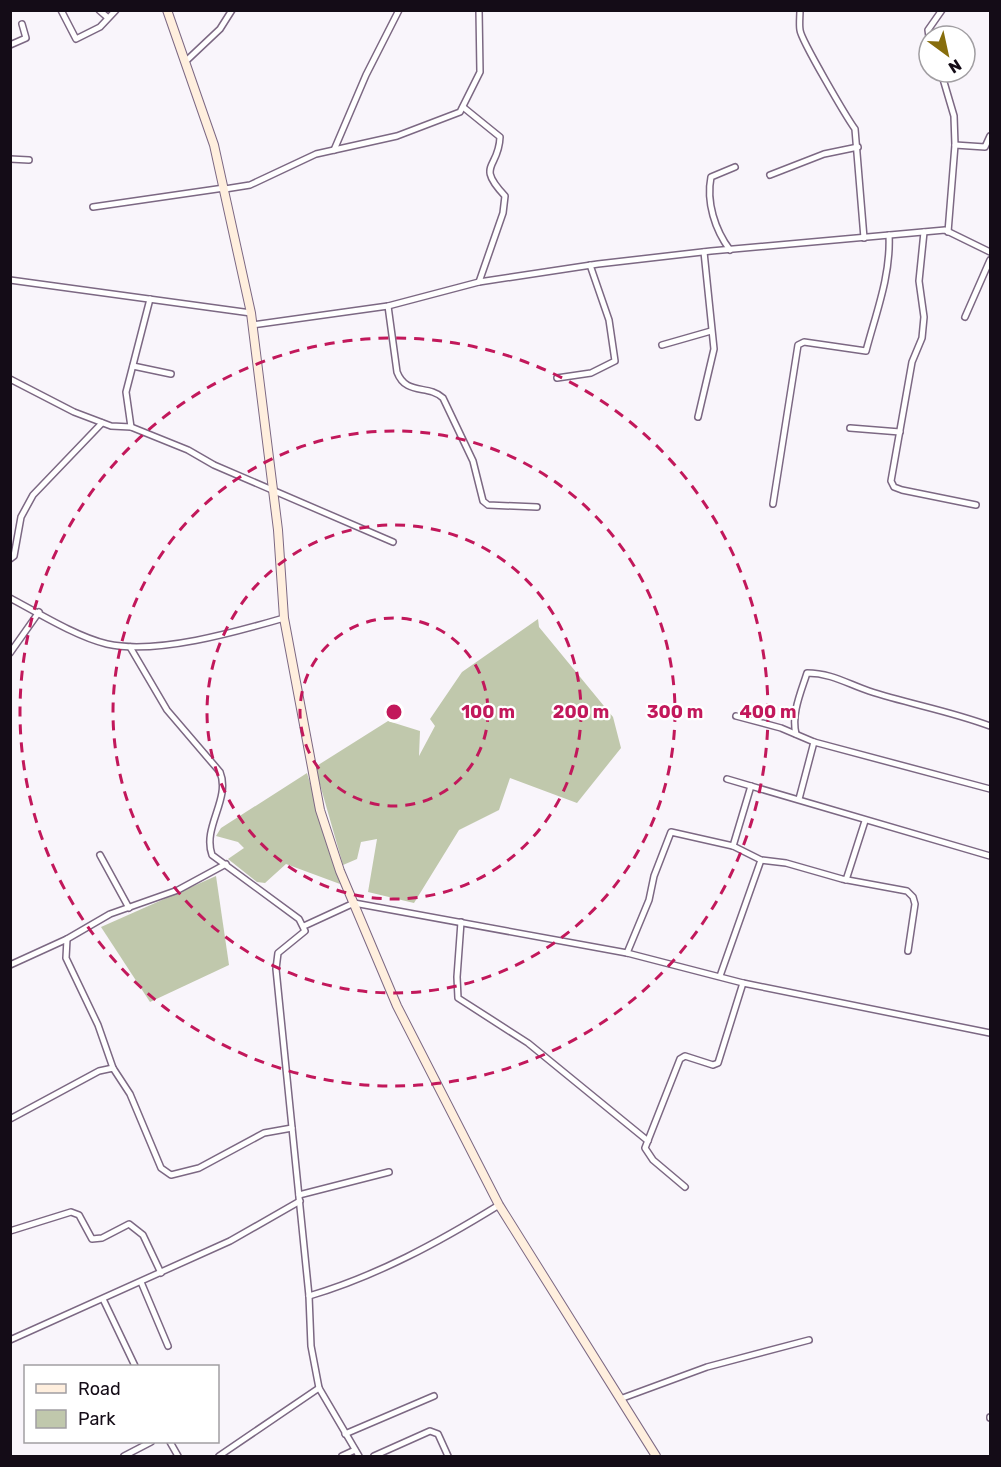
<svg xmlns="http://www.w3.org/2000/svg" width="1001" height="1467" viewBox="0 0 1001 1467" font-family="Rubik,sans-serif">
<rect width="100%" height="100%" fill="#f9f5fb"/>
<g fill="#c0c8ac">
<polygon points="538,619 539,627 613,717 621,748 577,803 510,778 499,810 459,830 414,903 368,892 377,839 361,842 357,859 343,865 315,767 388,721 420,731 419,756 435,726 430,719 462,672"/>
<polygon points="307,773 340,884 286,864 265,883 257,882 228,859 244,848 238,842 216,836 221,828"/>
<polygon points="216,876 229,965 150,1002 101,927"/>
</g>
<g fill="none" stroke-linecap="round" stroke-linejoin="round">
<g stroke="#7c6883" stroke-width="8">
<g id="street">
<polyline points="61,10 76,39 100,27 116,10"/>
<polyline points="99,10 107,17"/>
<path d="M800 10C800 17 799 24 800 30 801 40 847 118 855 129L864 238"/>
<polyline points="929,37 928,30 942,10"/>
<polyline points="10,45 26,38 22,24"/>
<polyline points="185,62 220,29 232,10"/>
<polyline points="941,72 954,116 955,145 948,232"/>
<path d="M463 107 500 137C499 169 475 164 505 196L503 213 479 282"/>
<polyline points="955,145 985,147 990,136"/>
<polyline points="334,150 366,75 399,10"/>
<polyline points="10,159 29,160"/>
<polyline points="770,175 824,154 858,147"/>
<polyline points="225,189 250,185 316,154 397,136 460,112 480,72 479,10"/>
<polyline points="93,207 224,188"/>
<polyline points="924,232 919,281 924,317 922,338 912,362 891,481 894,487 902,490 976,505"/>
<path d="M730 250C715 230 706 202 711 177L735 167"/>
<polyline points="10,280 251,313"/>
<path d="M388 306 397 372C406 396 428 384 443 398L473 461 483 501 488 505 537 507"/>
<polyline points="965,317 990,260"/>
<polyline points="252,325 388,306 479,282 598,264 711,251 945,230 990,252"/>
<polyline points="662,345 711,331"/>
<polyline points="133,366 171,374"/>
<polyline points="557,378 591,373 615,361 609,320 590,265"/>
<polyline points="10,379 74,412 111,426 131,427 188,450 214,465 393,542"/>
<polyline points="698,417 714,349 704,252"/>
<polyline points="131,427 126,392 150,299"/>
<polyline points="850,428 900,432"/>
<path d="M773 504 798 345 804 342 866 351C876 313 891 275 889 235"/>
<polyline points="10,559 14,556 21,517 33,495 102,423"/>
<path d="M10 598C38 613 77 637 107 644 156 655 236 632 284 618"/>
<path d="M130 647 167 710 220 772C231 799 202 827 212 855L299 919 305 931 278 953 276 969 309 1296 311 1346 319 1388 219 1456"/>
<polyline points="10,653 39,612"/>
<polyline points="736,716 781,728 814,742 990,789"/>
<path d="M796 734C791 714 801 692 807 673 831 673 848 684 869 691 909 704 950 711 990 726"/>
<polyline points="727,779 990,856"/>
<polyline points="799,799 814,742"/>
<polyline points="733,846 751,786"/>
<polyline points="100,855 129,908"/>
<polyline points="846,880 865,821"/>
<polyline points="461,922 457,977 458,998 528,1043 648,1141"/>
<polyline points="304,926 354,903 627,953 743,983 990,1033"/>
<polyline points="67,939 110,914 178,890 226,864"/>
<polyline points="627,953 649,900 654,876 671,832 733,846 761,860 786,863 842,879 907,891 913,897 915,904 908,951"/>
<polyline points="10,965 67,939 66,958 98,1025 113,1068"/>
<polyline points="720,976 761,860"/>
<polyline points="10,1119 99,1071 113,1068 130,1094 161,1168 171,1175 199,1168 264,1133 292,1128"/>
<polyline points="685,1187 653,1160 645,1148 680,1059 685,1056 713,1065 718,1063 743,983"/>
<polyline points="299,1195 389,1172"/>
<polyline points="10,1231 71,1212 79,1215 92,1239 102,1238 129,1224 143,1235 161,1273"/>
<polyline points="141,1282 168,1346"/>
<path d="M309 1296C377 1276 439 1242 499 1205"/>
<polyline points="103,1299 135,1366"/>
<polyline points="10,1340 230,1241 300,1201"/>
<polyline points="319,1388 359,1456"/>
<polyline points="620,1399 707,1367 809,1340"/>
<polyline points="990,1418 990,1417"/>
<polyline points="345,1434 434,1396"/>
<polyline points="170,1442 178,1456"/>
<polyline points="124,1456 151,1442"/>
<polyline points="342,1456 355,1450"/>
<polyline points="374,1456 430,1431 438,1434 448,1456"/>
</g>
</g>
<g stroke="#7c6883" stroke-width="10">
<polyline id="secondary" points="167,10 214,145 251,313 278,530 284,618 320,810 340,871 397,1006 499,1205 656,1456"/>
</g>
<use href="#street" stroke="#fff" stroke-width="5"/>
<use href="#secondary" stroke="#ffefde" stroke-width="8"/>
</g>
<g fill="none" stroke="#c2185b" stroke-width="3" stroke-dasharray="10 8">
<circle cx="394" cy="712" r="94"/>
<circle cx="394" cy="712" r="187"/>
<circle cx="394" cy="712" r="281"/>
<circle cx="394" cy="712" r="374"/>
</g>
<circle cx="394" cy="712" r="9" fill="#c2185b" stroke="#fff" stroke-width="3"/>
<g font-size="18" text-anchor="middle" font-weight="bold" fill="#c2185b" stroke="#fff" stroke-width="4.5" stroke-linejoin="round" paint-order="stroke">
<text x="488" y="718">100 m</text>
<text x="581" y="718">200 m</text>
<text x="675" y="718">300 m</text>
<text x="768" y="718">400 m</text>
</g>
<rect width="1001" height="1467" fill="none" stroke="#140c17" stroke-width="24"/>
<rect x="24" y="1365" width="195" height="78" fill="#ffffff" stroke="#a19ea2" stroke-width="1.5"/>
<rect x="36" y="1384" width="30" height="9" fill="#ffefde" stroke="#a19ea2" stroke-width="1.5"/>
<text x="78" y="1395" font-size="18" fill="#140c17">Road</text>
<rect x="36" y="1410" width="30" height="18" fill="#c0c8ac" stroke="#a19ea2" stroke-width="1.5"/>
<text x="78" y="1425" font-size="18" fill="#140c17">Park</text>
<g transform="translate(947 54) rotate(147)"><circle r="28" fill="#ffffff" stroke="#a19ea2" stroke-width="1.5"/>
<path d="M0-4.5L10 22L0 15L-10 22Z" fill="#876d0c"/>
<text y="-9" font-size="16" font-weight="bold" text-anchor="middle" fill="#140c17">N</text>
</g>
</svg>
